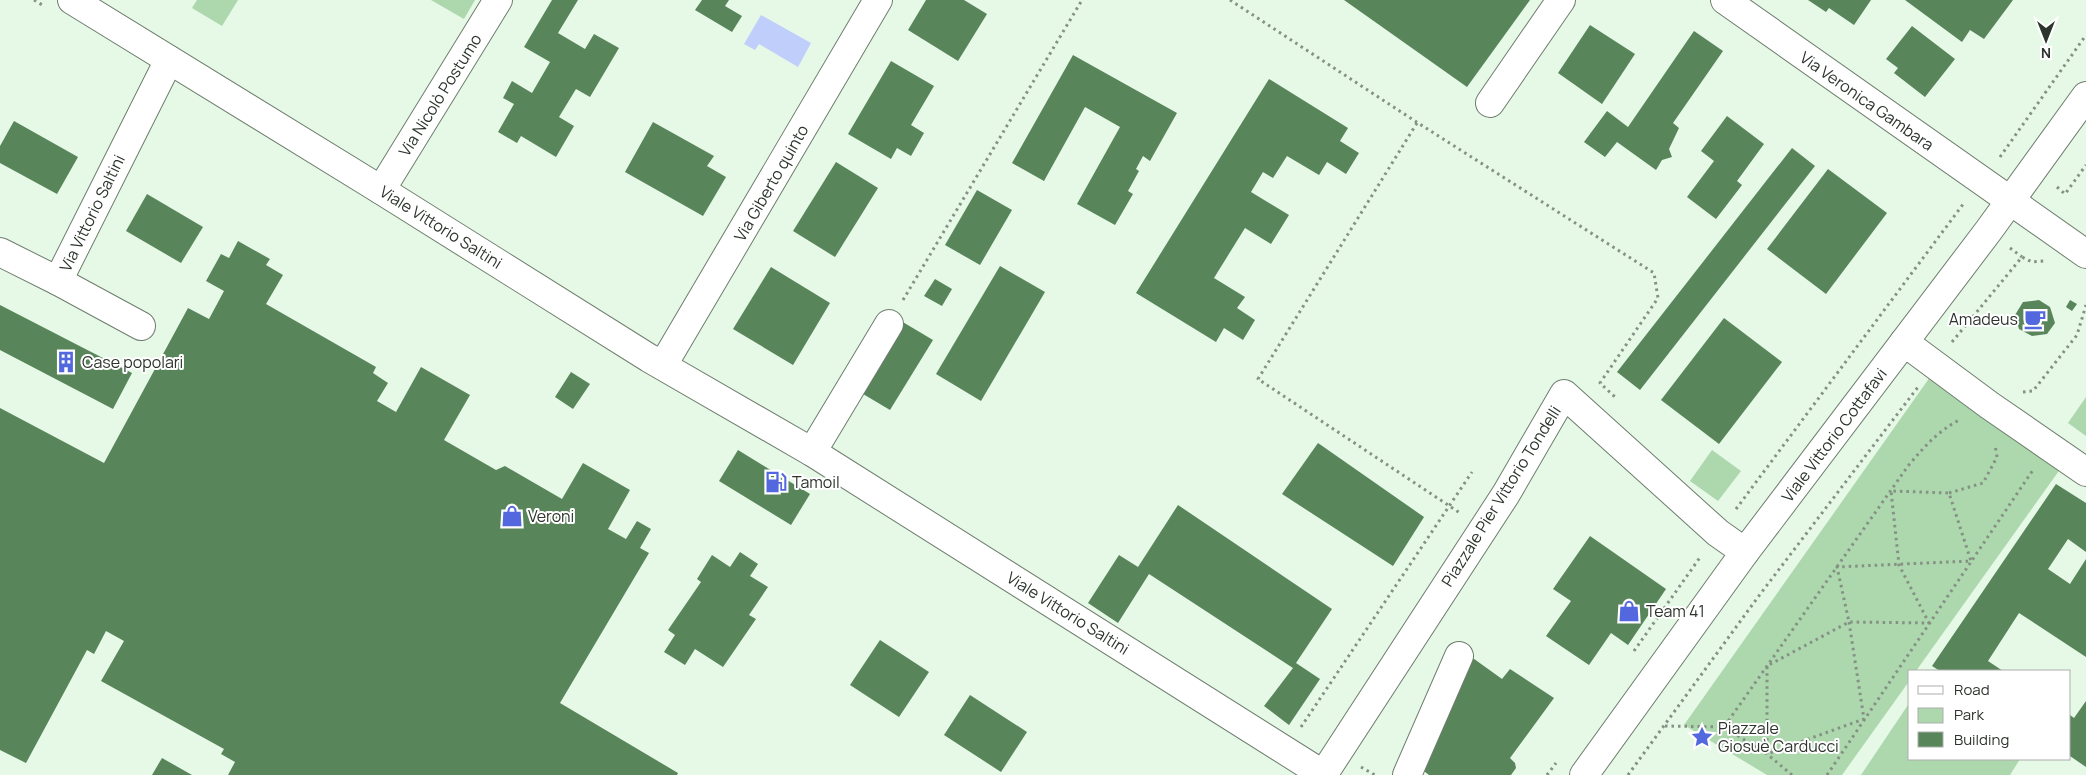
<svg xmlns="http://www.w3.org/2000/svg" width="2086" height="775" viewBox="0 0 2086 775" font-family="Manrope,sans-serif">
<rect width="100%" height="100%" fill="#e6f8e6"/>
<g fill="#add7ad">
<polygon points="197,0 238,0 222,26 192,8"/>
<polygon points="431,0 475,0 464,19"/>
<polygon points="1935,370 2066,461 1916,671 1910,671 1910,680 1842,775 1767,775 1684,725"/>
<polygon points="2086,397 2086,436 2068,423"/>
<polygon points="1712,450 1741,471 1718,501 1690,481"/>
<polygon points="1910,702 1910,759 2020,759 2010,775 1861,775"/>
</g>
<polygon fill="#c0cefb" points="761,15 811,43 798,67 759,44 755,50 744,44"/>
<g fill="#59855b">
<polygon points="552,0 578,0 558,33 585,49 594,34 619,48 590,97 576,89 559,117 574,126 556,157 521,136 517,143 498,132 514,104 503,98 512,81 532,93 550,62 524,47"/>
<polygon points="702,0 729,0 725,6 742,16 732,32 695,10"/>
<polygon points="926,0 964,0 987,14 958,61 908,30"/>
<polygon points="1344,0 1530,0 1467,87"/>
<polygon points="1808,0 1871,0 1854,25 1829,8 1826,12"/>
<polygon points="1905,0 2013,0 1984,39 1970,30 1962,42"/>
<polygon points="1590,25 1635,54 1602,104 1558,73"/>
<polygon points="1912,26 1955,59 1925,97 1894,73 1898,68 1886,59"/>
<polygon points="1694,31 1723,51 1673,123 1679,128 1669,149 1672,157 1662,160 1656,170 1617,142 1605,157 1584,142 1607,111 1628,127"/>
<polygon points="1073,55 1177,113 1150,161 1143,156 1136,169 1139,171 1128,191 1133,194 1115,225 1077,204 1120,127 1085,107 1044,181 1012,163"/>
<polygon points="891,61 934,86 911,125 924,133 911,156 897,148 891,159 848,134"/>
<polygon points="1269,79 1348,128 1340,141 1359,153 1346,174 1327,162 1319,175 1287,156 1273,178 1263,172 1251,192 1289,215 1271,244 1245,228 1214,278 1245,297 1237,308 1255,320 1243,340 1224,328 1216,342 1136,293"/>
<polygon points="1727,116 1764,144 1737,181 1742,185 1716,219 1687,197 1714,161 1701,151"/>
<polygon points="14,121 78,157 57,194 0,163 0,146"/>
<polygon points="653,122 714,156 707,166 726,177 703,216 625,172"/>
<polygon points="1792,148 1815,166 1640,390 1617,372"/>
<polygon points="836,162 878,188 835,257 793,231"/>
<polygon points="1828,169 1887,213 1826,294 1767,249"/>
<polygon points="977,190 1012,210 980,265 945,245"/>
<polygon points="147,194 203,227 181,263 126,231"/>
<polygon points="238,241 270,259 266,265 283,275 266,304 376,367 373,373 388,383 377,401 396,412 421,367 470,395 444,440 496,470 505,466 562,499 583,463 630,490 608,529 626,539 637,521 651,529 640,548 649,553 560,703 678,773 677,775 228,775 235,762 221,754 224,749 101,681 124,641 106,631 94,654 87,650 26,763 0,750 0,408 104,463 188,308 209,319 224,291 206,281 221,254 229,258"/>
<polygon points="1000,266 1045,292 981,401 936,374"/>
<polygon points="771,267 830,303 793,365 733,329"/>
<polygon points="935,279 952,289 942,306 924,296"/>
<polygon points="2039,300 2050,307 2055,323 2047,334 2032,336 2019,329 2015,315 2023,302"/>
<polygon points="2070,300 2077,304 2072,311 2066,307"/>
<polygon points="0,305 132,373 113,409 0,350"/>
<polygon points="896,318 933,340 890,410 853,388"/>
<polygon points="1724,318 1782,362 1719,444 1661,400"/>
<polygon points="571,372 590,384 573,409 555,397"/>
<polygon points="1318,443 1424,517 1393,566 1282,494"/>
<polygon points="738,450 810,494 791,525 719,481"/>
<polygon points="2056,484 2086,503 2086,552 2068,539 2048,569 2070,584 2086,559 2086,657 2019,613 1988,661 2003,671 1940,671 1932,666"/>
<polygon points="1178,505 1332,609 1296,663 1320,679 1289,725 1264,706 1293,668 1149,574 1118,623 1088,603 1119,555 1138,567"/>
<polygon points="1590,536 1666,589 1628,645 1611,633 1589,665 1546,636 1571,601 1553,589"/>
<polygon points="740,552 758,564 750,576 768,587 749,615 756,619 723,667 695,649 685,665 664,652 675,635 668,630 701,582 697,579 712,555 730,567"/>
<polygon points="880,640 929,672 899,717 850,685"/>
<polygon points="1470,656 1502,679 1510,669 1554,698 1510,758 1515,763 1516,768 1511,775 1429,775 1420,768"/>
<polygon points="970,695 1027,732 1001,772 944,735"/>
<polygon points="2086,701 2086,767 2070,756 2070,715 2074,718"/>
<polygon points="162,758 192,775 152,775"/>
</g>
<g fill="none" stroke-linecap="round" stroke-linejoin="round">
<g stroke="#6e7e6e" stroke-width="30">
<g id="minor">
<polyline points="72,0 381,190 649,358 812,452 1324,775"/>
<polyline points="1725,0 2086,254"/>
<polyline points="1490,103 1561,0"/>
<polyline points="381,190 498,0"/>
<polyline points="0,252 58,281"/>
<polyline points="141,326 58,281 169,60"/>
<polyline points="1904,342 1989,405 2086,472"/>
<polyline points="663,365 878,0"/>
<polyline points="812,452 889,324"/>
<polyline points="1323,775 1506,494 1564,394 1718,533 1745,552"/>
<polyline points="1407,775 1459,656"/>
<polyline points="1584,775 1745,552 1989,230 2086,96"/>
</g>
</g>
<g stroke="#849184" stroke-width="3" stroke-dasharray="2.5 4" stroke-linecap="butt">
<polyline points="34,0 44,6"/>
<polyline points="1230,0 1418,123 1654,273 1658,298 1600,383 1616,398"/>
<polyline points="1417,123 1258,379 1460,513"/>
<polyline points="2000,157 2086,35"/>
<polyline points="2057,187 2065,194 2086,165"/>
<polyline points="2010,248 2022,257"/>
<polyline points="903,300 1082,0"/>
<polyline points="1952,342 2022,257 2032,262 2044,261"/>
<polyline points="2023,392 2033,391 2077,335 2086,305"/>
<polyline points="1949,493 1983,483 1997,457 1995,445"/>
<polyline points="1736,509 1964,203"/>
<polyline points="1849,622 1864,719 1767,754 1767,666 1849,622 1929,623 1899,565 1891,491 1949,493 1971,561 1837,567 1849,622"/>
<polyline points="1634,651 1701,556"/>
<polyline points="1665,726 1724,727"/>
<polyline points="1301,727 1472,472"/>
<polyline points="1361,767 1375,775"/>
<polyline points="1547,775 1556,763"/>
<polyline points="1628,775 1758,597 1918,387"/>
<path d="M1792 775 1767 754 1724 727 1908 466C1924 447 1937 432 1959 420"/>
<polyline points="1827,775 2033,470"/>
</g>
<use href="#minor" stroke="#fff" stroke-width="28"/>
</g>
<defs>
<g id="cafe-bare" transform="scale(1.725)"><path d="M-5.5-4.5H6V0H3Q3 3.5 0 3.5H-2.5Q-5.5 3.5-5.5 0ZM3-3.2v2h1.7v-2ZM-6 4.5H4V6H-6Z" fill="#5368de" stroke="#fff" stroke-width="2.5" paint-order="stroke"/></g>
<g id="building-bare" transform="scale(1.725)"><path d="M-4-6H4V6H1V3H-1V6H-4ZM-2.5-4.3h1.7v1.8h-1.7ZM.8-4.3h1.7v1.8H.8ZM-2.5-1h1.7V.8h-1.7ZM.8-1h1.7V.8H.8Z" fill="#5368de" stroke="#fff" stroke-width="2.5" paint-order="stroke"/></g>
<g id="fuel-bare" transform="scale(1.725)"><path d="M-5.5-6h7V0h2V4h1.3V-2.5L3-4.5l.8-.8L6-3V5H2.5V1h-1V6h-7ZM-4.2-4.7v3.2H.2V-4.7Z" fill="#5368de" stroke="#fff" stroke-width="2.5" paint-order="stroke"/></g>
<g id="shop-bare" transform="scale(1.725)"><path d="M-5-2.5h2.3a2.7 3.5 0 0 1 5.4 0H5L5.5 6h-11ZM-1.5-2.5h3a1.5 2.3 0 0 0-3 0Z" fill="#5368de" stroke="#fff" stroke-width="2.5" paint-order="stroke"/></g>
<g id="sight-bare" transform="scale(1.725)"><path d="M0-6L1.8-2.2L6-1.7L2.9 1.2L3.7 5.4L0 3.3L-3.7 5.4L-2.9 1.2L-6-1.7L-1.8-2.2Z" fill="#5368de" stroke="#fff" stroke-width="2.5" paint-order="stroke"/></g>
</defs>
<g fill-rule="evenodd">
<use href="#cafe-bare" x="2035" y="319"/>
<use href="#building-bare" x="66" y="362"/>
<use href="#fuel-bare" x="776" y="482"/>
<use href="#shop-bare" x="512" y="516"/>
<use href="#shop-bare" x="1629" y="611"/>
<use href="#sight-bare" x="1702" y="737"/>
</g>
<g text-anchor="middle" stroke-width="4" stroke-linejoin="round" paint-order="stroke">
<g font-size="16" fill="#2d342d" stroke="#fff">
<text transform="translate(440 95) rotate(-58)" y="6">Via Nicolò Postumo</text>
<text transform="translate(1867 101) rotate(35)" y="6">Via Veronica Gambara</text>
<text transform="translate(771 183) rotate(-60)" y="6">Via Giberto quinto</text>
<text transform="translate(92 213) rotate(-64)" y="6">Via Vittorio Saltini</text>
<text transform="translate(441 227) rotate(32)" y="6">Viale Vittorio Saltini</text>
<text transform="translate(1834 435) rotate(-53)" y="6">Viale Vittorio Cottafavi</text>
<text transform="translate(1501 496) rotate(-58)" y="6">Piazzale Pier Vittorio Tondelli</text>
<text transform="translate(1068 613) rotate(32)" y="6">Viale Vittorio Saltini</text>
</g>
<g font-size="16" fill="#2d342d" stroke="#fff" text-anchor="start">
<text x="2018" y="325" text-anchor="end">Amadeus</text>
<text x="82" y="368">Case popolari</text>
<text x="792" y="488">Tamoil</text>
<text x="528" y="522">Veroni</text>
<text x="1646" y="617">Team 41</text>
<text x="1718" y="734">Piazzale<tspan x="1718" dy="18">Giosuè Carducci</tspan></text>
</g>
</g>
<rect x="1908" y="670" width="162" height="90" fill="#ffffff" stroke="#abaeab"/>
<rect x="1918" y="686" width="25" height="8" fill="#ffffff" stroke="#abaeab"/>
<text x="1954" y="695" font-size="15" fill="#2d342d">Road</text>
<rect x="1918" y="708" width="25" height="15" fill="#add7ad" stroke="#abaeab"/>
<text x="1954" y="720" font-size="15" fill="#2d342d">Park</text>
<rect x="1918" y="732" width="25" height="15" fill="#59855b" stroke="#abaeab"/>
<text x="1954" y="745" font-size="15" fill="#2d342d">Building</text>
<g transform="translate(2046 40) rotate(180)" stroke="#ffffff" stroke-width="4" paint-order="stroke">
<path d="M0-4L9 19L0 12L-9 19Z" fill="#2d342d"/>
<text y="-8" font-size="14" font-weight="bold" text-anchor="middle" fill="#2d342d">N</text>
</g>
</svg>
